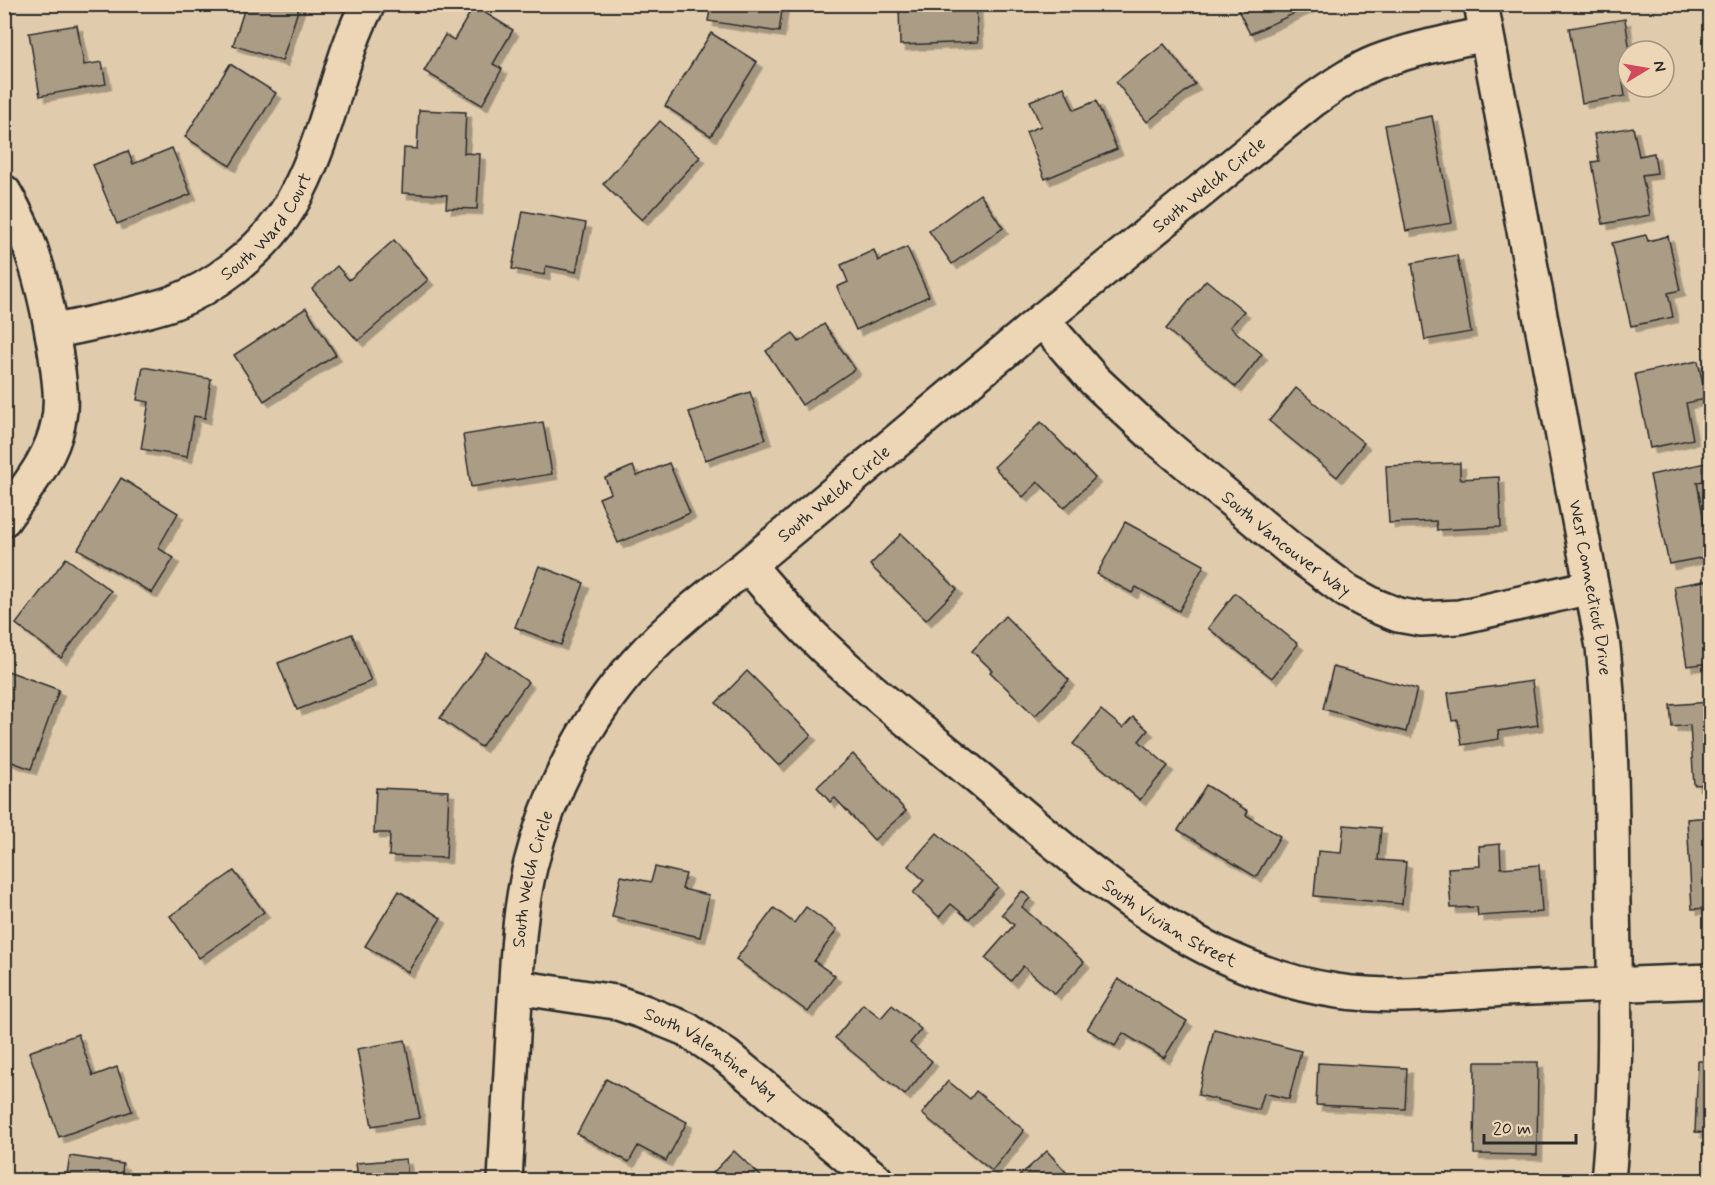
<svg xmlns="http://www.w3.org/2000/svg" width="1715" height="1185" viewBox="0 0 1715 1185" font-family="Mynerve,sans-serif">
<defs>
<filter id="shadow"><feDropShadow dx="5.5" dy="5.5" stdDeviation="0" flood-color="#0004"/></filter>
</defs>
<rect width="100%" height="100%" fill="#e0ccad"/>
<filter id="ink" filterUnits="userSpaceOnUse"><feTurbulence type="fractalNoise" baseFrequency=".0167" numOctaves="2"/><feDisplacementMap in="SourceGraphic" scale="12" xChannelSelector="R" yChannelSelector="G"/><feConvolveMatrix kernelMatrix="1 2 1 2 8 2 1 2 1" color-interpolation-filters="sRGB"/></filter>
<g filter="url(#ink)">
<g fill="#ab9c86" stroke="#2b2b2b" stroke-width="1.5" filter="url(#shadow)">
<polygon points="246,4 300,4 282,61 233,45"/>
<polygon points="711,4 783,4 779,32 708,21"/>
<polygon points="899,4 976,4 978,42 900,45"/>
<polygon points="1235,4 1306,4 1308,7 1250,34"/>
<polygon points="474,6 513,30 493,64 502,69 482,105 424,71 445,35 454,40"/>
<polygon points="1625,19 1630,51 1628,51 1628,60 1620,62 1625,96 1582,103 1569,28"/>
<polygon points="77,25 84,65 102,62 106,84 40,96 29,33"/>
<polygon points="711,33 757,62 711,136 665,106"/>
<polygon points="1164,44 1195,84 1147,122 1116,82"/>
<polygon points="230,64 276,93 230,166 185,137"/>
<polygon points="1064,87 1074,110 1096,101 1117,149 1045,179 1026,132 1041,126 1030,101"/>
<polygon points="419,110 466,112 464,153 480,154 477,209 446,208 447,195 402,193 404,148 417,149"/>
<polygon points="1432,116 1452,223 1406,231 1385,125"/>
<polygon points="660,121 700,157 642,220 603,184"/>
<polygon points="1633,127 1639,156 1654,153 1657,173 1642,175 1650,215 1603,224 1592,162 1599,161 1594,134"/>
<polygon points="172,148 191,194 117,224 93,165 128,151 133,164"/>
<polygon points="980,194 1003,228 952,264 929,231"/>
<polygon points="523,211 586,223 576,272 546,266 544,275 512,269"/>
<polygon points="1646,235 1648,241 1668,236 1680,290 1668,293 1673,317 1631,326 1612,243"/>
<polygon points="394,240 428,280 358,341 312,289 337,266 349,280"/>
<polygon points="907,247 929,296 856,330 837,287 848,282 841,265 874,250 878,261"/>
<polygon points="1457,255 1471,332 1425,340 1412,263"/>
<polygon points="1206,280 1244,311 1230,327 1262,354 1236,387 1166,329"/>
<polygon points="306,308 336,355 264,401 234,355"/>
<polygon points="824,324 855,369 802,405 766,351 793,333 799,342"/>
<polygon points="1698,361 1706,399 1686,403 1693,439 1650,448 1635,374"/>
<polygon points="143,367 211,379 205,418 194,416 187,457 141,449 149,402 137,400"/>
<polygon points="1296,388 1364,443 1337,477 1269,421"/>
<polygon points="750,392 766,439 705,460 689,412"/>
<polygon points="543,422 552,474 471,487 463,435"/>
<polygon points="1041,422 1095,478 1064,508 1038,482 1023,497 994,467"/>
<polygon points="669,463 690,513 618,543 599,498 611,493 605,478 633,466 637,476"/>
<polygon points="1460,463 1460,479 1499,477 1501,527 1437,530 1436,521 1389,523 1386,466"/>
<polygon points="1706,463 1709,480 1697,482 1710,556 1669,564 1650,475"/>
<polygon points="121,478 178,513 158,548 174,558 152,593 78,549"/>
<polygon points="1125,522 1204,565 1179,611 1136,587 1132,593 1097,574"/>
<polygon points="901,534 957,589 926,620 870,565"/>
<polygon points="66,558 111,591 61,658 16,624"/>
<polygon points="539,566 584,583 561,645 515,627"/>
<polygon points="1710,580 1710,663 1687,666 1674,586"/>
<polygon points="1235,593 1298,644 1272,678 1208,628"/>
<polygon points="1005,616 1069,680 1035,716 990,672 992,670 972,651"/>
<polygon points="352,634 371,681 297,710 278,663"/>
<polygon points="487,653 528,682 481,747 440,718"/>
<polygon points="1333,667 1417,689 1406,732 1323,709"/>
<polygon points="8,671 59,690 31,769 4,759 4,681"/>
<polygon points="747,671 811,735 779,766 716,703"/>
<polygon points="1532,681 1538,725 1498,731 1499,739 1462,745 1458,720 1452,721 1448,693"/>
<polygon points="1710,702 1710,784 1694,785 1690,725 1672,727 1670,705"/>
<polygon points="1101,710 1123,728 1133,717 1148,730 1139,741 1168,766 1140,800 1073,744"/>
<polygon points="853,754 906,811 874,840 835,798 830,802 817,787"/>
<polygon points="1206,785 1248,811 1246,815 1280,836 1256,877 1178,830"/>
<polygon points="376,788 449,791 446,858 389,856 390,833 374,833"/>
<polygon points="1710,817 1710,908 1692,909 1687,819"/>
<polygon points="1344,825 1381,828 1378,860 1406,862 1402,904 1314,896 1318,851 1341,853"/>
<polygon points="937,833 998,887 969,919 951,904 939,917 913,893 924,880 908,866"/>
<polygon points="1500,844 1501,868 1539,865 1542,912 1478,916 1477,907 1451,908 1448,868 1480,866 1479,846"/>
<polygon points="655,867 686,874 682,889 709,895 700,937 612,917 621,876 651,882"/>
<polygon points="234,871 264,912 199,958 170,916"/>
<polygon points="399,891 441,918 408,972 365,946"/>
<polygon points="1022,891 1030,898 1022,907 1084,962 1055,994 1023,966 1011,981 985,958 1014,925 1002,914"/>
<polygon points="806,907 837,930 814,961 835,976 808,1012 736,959 774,908 794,923"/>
<polygon points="1118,979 1187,1021 1164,1058 1123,1033 1115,1046 1087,1029"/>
<polygon points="863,1004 881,1018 892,1005 921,1029 910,1043 932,1061 905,1095 835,1038"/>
<polygon points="1214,1029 1301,1051 1289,1099 1264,1093 1259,1110 1198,1095"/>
<polygon points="78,1034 93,1076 117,1067 132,1111 59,1137 29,1052"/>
<polygon points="405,1040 420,1118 372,1126 357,1049"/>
<polygon points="1698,1061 1710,1061 1710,1133 1695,1132"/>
<polygon points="1475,1062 1538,1062 1537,1155 1474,1154"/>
<polygon points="1318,1063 1407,1068 1405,1109 1316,1105"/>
<polygon points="606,1079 687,1122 666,1161 638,1146 629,1162 577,1134"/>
<polygon points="948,1081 970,1099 976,1091 1024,1130 992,1171 922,1114"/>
<polygon points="734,1151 765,1180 706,1180"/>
<polygon points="1047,1151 1073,1180 1018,1180 1016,1179"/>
<polygon points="70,1156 123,1164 121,1180 66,1180"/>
<polygon points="406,1159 408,1180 358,1180 356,1163"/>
<polygon points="1692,1175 1710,1176 1710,1180 1691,1180"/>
</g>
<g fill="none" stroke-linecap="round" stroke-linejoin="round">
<g stroke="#2b2b2b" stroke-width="38">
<g id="minor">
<path id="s1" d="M1481 4 1603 647C1612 732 1612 817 1613 902 1615 995 1617 1088 1608 1180"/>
<path d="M4 192C34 241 47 299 56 356 59 379 63 401 58 424 51 460 25 489 4 519"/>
<path id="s2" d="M1042 320 1094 380 1152 434 1289 548 1347 591 1373 605 1398 615 1421 619 1459 617 1591 587"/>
<path id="s3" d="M52 332C92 323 133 316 172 303 214 288 258 253 283 217 301 190 313 160 323 130 337 89 347 43 368 4"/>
<path id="s4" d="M748 565C763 582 777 599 792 615 848 675 914 725 977 777 1085 867 1192 970 1337 991 1392 999 1448 993 1504 989 1573 986 1642 983 1710 981"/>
<path id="s5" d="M516 987 615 1002 644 1012 686 1029 726 1056 876 1180"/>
<path id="s6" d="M505 1180C508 1126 511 1071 514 1017 517 966 518 913 531 863 549 792 586 718 636 663 669 626 709 595 748 565L1042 320 1313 100C1333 86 1354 71 1377 62 1412 49 1450 42 1486 34"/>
</g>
</g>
<use href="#minor" stroke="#ecd6b5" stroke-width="33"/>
</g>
</g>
<g text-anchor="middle" stroke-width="5" stroke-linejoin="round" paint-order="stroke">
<g font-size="18" fill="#2b2b2b" stroke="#ecd6b5">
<text dy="6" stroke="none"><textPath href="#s6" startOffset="1293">South Welch Circle</textPath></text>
<text dy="6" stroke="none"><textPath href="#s3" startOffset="248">South Ward Court</textPath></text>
<text dy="6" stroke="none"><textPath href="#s6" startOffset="807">South Welch Circle</textPath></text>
<text dy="6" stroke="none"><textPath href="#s2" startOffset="332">South Vancouver Way</textPath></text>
<text dy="6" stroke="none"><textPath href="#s1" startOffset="594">West Connecticut Drive</textPath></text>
<text dy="6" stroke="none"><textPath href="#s6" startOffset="303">South Welch Circle</textPath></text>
<text dy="6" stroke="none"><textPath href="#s4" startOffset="555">South Vivian Street</textPath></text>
<text dy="6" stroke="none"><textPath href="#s5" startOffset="210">South Valentine Way</textPath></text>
</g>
</g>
<rect width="1715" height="1185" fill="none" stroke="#ecd6b5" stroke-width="24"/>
<rect x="12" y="12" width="1691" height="1161" fill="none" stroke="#2b2b2b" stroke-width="2" filter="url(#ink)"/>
<g transform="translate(1646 69) rotate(79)"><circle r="28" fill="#ecd6b5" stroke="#9f927e" stroke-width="1.5"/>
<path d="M0-4.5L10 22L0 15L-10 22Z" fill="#d1495b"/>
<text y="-9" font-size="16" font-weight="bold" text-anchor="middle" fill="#2b2b2b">N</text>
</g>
<path d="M1484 1134v9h92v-9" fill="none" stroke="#2b2b2b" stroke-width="3"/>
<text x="1493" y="1134" font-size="18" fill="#2b2b2b" stroke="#ecd6b5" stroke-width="4.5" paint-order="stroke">20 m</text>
</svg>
